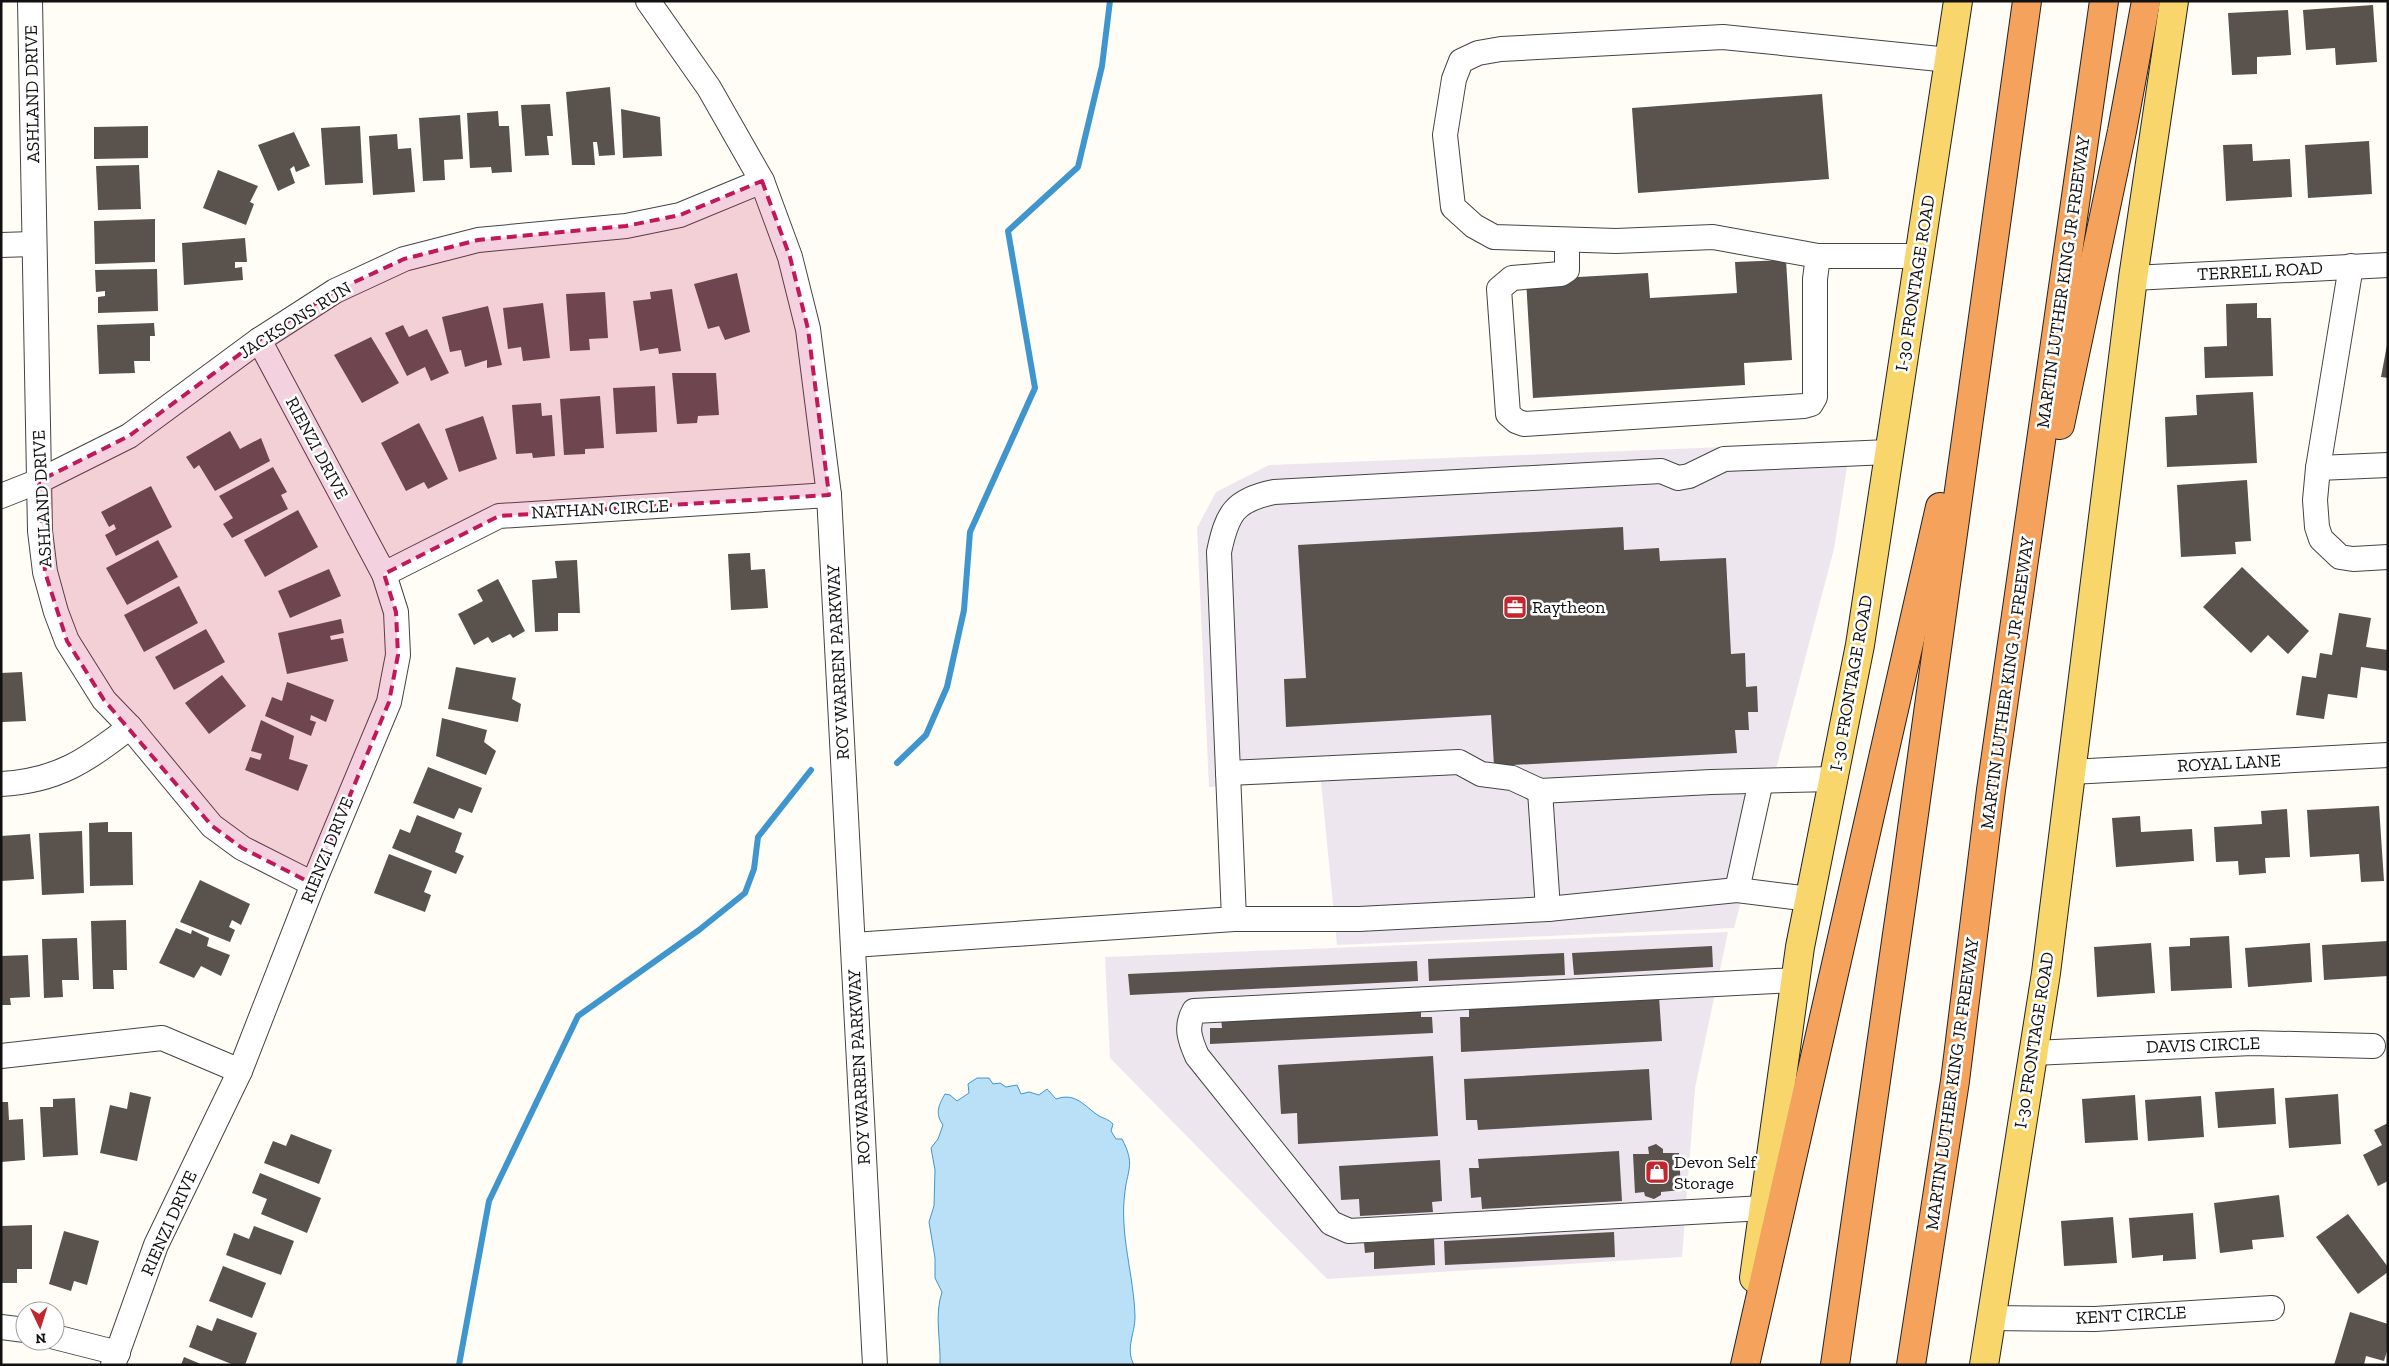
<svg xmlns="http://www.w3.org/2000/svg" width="2389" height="1366" viewBox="0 0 2389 1366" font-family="'Zilla Slab',serif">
<rect width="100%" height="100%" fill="#fffdf5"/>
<g fill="#eee6ef">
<polygon points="1851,442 1834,549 1734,928 1337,945 1321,782 1209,787 1197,528 1216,492 1269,465"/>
<polygon points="1728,932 1695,1088 1682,1257 1327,1279 1110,1058 1105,957"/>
</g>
<path fill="#b9e0f7" stroke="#3f96cf" d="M977 1078H989L993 1084 1000 1083 1006 1087 1017 1085 1021 1094 1029 1092 1039 1095 1047 1089 1056 1099C1076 1092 1084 1106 1099 1116 1105 1119 1108 1119 1113 1124L1111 1131 1116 1139H1122C1135 1164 1128 1168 1125 1191 1119 1234 1134 1275 1135 1317 1135 1334 1125 1348 1134 1365H940C941 1340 934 1316 942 1292L935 1278V1258L929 1222 934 1206 935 1170 931 1148 938 1139 943 1125C935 1114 938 1106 945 1094L950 1095 957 1101 969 1093 968 1084Z"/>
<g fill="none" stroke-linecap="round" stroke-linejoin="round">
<g stroke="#3f96cf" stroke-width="6">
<polyline points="897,763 926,735 947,687 964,610 970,532 1035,388 1008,231 1078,167 1102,66 1110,1"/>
<polyline points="459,1365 489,1201 578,1016 699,930 745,893 754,869 758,837 811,770"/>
</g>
</g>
<g fill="#5a524d">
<polygon points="2373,5 2377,62 2336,65 2335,48 2306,50 2303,10"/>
<polygon points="2288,10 2291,55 2257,57 2257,74 2232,75 2228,13"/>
<polygon points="610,87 615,155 599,156 597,142 593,142 595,165 572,165 566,92"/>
<polygon points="1822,94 1829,179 1638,193 1632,108"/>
<polygon points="550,104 553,136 547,136 549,155 525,156 521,105"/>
<polygon points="621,109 660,117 662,156 623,158"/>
<polygon points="498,111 499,126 509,126 512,172 492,173 491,167 470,168 467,113"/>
<polygon points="460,115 463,159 444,160 445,180 423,181 419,118"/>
<polygon points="148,126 148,158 94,159 94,127"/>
<polygon points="360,126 363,183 325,185 321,128"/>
<polygon points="294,132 310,166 296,172 294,166 290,169 295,183 278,191 258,145"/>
<polygon points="397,134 398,149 411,148 415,192 373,195 369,136"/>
<polygon points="2369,141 2372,194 2308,198 2305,145"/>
<polygon points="2252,144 2253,161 2290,159 2292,197 2226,201 2223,145"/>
<polygon points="139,165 141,209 98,210 96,166"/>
<polygon points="218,170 258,186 250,202 254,204 246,225 203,208"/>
<polygon points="155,219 155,262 95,264 94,221"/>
<polygon points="245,238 247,262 235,262 235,268 242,267 243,280 184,285 182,243"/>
<polygon points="1786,260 1792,360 1744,363 1745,385 1533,398 1526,280 1648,273 1650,298 1737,293 1735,262"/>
<polygon points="157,269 158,311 98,313 98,297 105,296 105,291 96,292 95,270"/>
<polygon points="737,273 750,332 725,340 719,326 708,329 694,284"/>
<polygon points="672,289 681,351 659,354 658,348 640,351 633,301 651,299 650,292"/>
<polygon points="605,292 608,338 589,339 590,350 570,351 566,294"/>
<polygon points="543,303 550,358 523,361 521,347 508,349 503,308"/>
<polygon points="2257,303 2257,318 2271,318 2273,376 2205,378 2204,347 2227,346 2226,304"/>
<polygon points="488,306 502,365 487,368 487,360 465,367 461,350 450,352 442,317"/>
<polygon points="154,323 155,336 150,336 150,361 134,361 135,373 99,374 97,325"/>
<polygon points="403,325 409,337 427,329 449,373 431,381 425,367 407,376 385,333"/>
<polygon points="371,337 399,383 362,403 334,355"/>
<polygon points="2387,345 2388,345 2388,378 2381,377"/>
<polygon points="672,373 716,373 719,415 698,416 697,423 677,424"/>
<polygon points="655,386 657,432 616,434 613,388"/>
<polygon points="2253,392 2257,463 2167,467 2165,417 2197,415 2196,395"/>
<polygon points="600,396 604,448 585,449 585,454 564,455 560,399"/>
<polygon points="541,403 542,416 552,415 555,456 533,458 532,453 516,454 512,405"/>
<polygon points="483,416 497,459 459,472 445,429"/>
<polygon points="419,423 448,479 428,489 424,482 406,491 381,443"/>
<polygon points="230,431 240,449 261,438 270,461 215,491 199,465 194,469 186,457"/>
<polygon points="273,467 287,492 281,495 288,509 232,538 223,524 233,518 219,496"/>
<polygon points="2247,480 2251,541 2235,542 2236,554 2181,557 2177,485"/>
<polygon points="151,486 172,527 116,556 105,535 116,529 114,524 109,527 101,512"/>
<polygon points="298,510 318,547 265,577 244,540"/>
<polygon points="1623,527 1624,550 1659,548 1660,561 1726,558 1731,654 1745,653 1746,687 1757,686 1758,712 1748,712 1749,730 1735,730 1737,753 1494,766 1491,715 1286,727 1284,679 1306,678 1298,545"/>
<polygon points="158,540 178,577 127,605 106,568"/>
<polygon points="750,553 751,570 765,569 768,608 731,610 728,554"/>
<polygon points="577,560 580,613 558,613 558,631 535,632 532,580 557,578 555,561"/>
<polygon points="2242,567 2309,631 2288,654 2268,635 2251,653 2203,607"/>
<polygon points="329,569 341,596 290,618 278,591"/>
<polygon points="498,579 525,631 513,638 510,634 492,643 488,637 474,645 458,614 483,601 477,590"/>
<polygon points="179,586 198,623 144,652 124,615"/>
<polygon points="2339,613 2371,618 2366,647 2388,650 2388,671 2361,667 2357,698 2328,694 2324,719 2296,715 2302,676 2316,678 2320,653 2332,655"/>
<polygon points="341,619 344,633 330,636 331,640 343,638 348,661 287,674 278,633"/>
<polygon points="206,629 225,662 174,690 155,657"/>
<polygon points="456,667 516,678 512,699 521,704 518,722 448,709"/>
<polygon points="22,672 26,721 2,722 1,673"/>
<polygon points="222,675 246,706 209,734 185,703"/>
<polygon points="287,682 334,700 326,722 311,715 310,720 316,722 311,736 265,716 272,697 282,701"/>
<polygon points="442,718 487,730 484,742 496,751 486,775 436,756"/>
<polygon points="261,720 294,736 289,759 308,765 298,791 245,770 250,757 260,760 262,754 251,751"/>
<polygon points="428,767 482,788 472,813 459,808 454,819 413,803"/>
<polygon points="2379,806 2384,881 2361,882 2359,854 2310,857 2307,810"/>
<polygon points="2287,809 2290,857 2265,858 2266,873 2239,875 2238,861 2216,862 2214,827 2262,824 2261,811"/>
<polygon points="417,815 462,833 455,852 464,856 456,874 392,848 400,829 410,833"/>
<polygon points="2140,816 2141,832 2192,829 2194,861 2116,867 2112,818"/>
<polygon points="108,822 108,832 132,832 133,885 90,886 89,823"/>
<polygon points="82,831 84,893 42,895 39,833"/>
<polygon points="30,834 34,879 1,881 1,836"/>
<polygon points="389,854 432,871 424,892 431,895 425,912 374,893"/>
<polygon points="200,880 250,904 241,925 232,920 229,927 235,930 230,942 180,922"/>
<polygon points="126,920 127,970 113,970 114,989 93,989 91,921"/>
<polygon points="176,928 191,934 192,930 209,938 207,946 230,955 221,976 201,966 194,978 159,963"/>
<polygon points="2229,936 2232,988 2171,991 2169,947 2190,946 2190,938"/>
<polygon points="77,938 79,980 62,980 63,997 44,998 42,939"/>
<polygon points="2388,941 2388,976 2324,980 2322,945"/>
<polygon points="2151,943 2155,993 2097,997 2094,947"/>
<polygon points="2310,943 2312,982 2248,987 2245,948"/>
<polygon points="1712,946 1713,967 1574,975 1572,953"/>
<polygon points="1564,953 1565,975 1429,981 1428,959"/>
<polygon points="28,955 30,997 10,998 11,1005 1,1005 1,956"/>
<polygon points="1417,961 1418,981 1130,995 1128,974"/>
<polygon points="1659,996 1662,1041 1461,1052 1460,1017 1469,1017 1469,1007"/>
<polygon points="1421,1008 1421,1017 1432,1017 1433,1033 1210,1044 1210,1028 1222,1028 1221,1018"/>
<polygon points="1433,1056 1438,1136 1298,1144 1297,1113 1281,1114 1278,1065"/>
<polygon points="1649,1069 1652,1120 1478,1130 1477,1120 1466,1120 1464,1079"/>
<polygon points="2274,1088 2276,1124 2218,1128 2215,1092"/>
<polygon points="130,1092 151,1097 137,1161 100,1153 110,1105 127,1109"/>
<polygon points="2338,1094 2341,1144 2289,1148 2285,1098"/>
<polygon points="2135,1095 2138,1140 2085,1143 2082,1099"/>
<polygon points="2201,1096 2204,1137 2148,1141 2145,1100"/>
<polygon points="75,1098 78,1155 43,1157 40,1107 53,1107 53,1099"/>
<polygon points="1,1102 8,1102 9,1120 23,1119 25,1160 1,1162"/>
<polygon points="2388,1123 2388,1181 2378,1186 2363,1155 2382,1145 2374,1130"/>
<polygon points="291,1134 332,1150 319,1184 264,1163 273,1141 286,1146"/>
<polygon points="1656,1144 1663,1149 1663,1153 1679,1153 1681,1190 1661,1192 1661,1195 1654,1199 1645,1196 1644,1192 1635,1193 1633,1154 1649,1154 1648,1147"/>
<polygon points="1619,1151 1622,1201 1482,1209 1481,1197 1471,1198 1469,1168 1479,1168 1478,1159"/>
<polygon points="1440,1160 1442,1201 1432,1202 1433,1212 1360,1216 1359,1199 1341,1200 1339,1166"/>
<polygon points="260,1173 321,1198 307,1233 261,1214 267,1199 252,1193"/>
<polygon points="2279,1195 2284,1237 2252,1240 2253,1249 2220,1253 2214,1203"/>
<polygon points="2193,1213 2196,1259 2163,1261 2163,1255 2132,1258 2129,1218"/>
<polygon points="2348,1214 2388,1267 2388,1272 2358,1294 2316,1237"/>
<polygon points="2113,1217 2117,1263 2064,1266 2061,1221"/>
<polygon points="32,1225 32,1269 17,1269 17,1283 1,1283 1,1226"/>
<polygon points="254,1226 294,1241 281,1275 226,1255 234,1233 249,1239"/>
<polygon points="64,1231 99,1241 87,1285 74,1281 71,1291 49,1284"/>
<polygon points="1614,1232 1615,1257 1445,1265 1444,1241"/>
<polygon points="1434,1238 1435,1265 1374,1269 1374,1252 1365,1253 1364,1243"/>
<polygon points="223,1266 266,1283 252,1318 209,1301"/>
<polygon points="2350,1312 2388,1324 2388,1348 2384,1361 2366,1356 2364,1365 2334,1365"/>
<polygon points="217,1318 257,1333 245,1365 234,1365 189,1347 197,1325 212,1331"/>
<polygon points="184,1357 203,1365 181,1365"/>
</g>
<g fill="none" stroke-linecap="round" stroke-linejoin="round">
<g stroke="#444" stroke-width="26">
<g id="minor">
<polyline points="30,1 40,531 45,572 56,612 67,641 104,700 130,727 212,826 242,848 313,884"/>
<polyline points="648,1 709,88 762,181 790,257 808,329 829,495 875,1365"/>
<polyline points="1567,240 1567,270 1561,274 1512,278 1499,289 1508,414 1516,421 1524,424 1804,406 1811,404 1815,397 1815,279 1818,256"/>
<polyline points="1,245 33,244"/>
<polyline points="1919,256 1818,256 1713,237 1616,241 1494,237 1474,226 1453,207 1445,135 1454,79 1461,61 1478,53 1501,49 1723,37 1949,60"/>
<polyline points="2351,266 2318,468 2315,500 2317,527 2321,539 2340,557 2353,559 2388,557"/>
<polyline points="2133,278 2388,265"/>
<polyline points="2318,468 2388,465"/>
<polyline points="1,496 39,481 129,436 259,340 335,291 404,259 478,240 626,226 680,215 762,181"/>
<polyline points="384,574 499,516 829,495"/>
<polyline points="2071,772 2388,755"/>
<polyline points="1228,773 1459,762 1481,774 1512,778 1540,791 1711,782 1834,779"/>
<path d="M1 784C58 781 87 760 130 727"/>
<polyline points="1540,791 1548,909"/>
<polyline points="1737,890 1761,781"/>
<polyline points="1234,919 1359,919 1548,909 1737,890 1810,899"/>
<path d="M853 945 1234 919 1219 552C1227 514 1234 500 1274 492L1661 471 1678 478 1689 476 1724 459 1889 452"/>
<polyline points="2033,1053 2252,1043 2373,1046"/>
<polyline points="1,1056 162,1038 240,1071"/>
<path d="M1764 1208 1349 1231 1331 1223 1197 1056C1190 1040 1185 1027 1194 1011L1796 980"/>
<polyline points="1990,1318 2095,1319 2272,1308"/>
<polyline points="1,1327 25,1330"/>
<polyline points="55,1337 118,1353"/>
<polyline points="113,1365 156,1245 240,1071 313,884 389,702 398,655 396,612 384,574 259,340"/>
</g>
</g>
<g stroke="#222" stroke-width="30">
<g id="major">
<polyline points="1754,1278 1800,947 1860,645 1958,1"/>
<polyline points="1984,1365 2046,973 2133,278 2174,1"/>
</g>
</g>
<g stroke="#222" stroke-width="30">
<g id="highway">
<polyline points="2060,425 2122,131 2146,1"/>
<polyline points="1745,1365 1940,507"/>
<polyline points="1835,1365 1904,886 2027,1"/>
<polyline points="1911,1365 1955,1081 1991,790 2104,1"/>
</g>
</g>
<use href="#minor" stroke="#fff" stroke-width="24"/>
<use href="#major" stroke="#f9d66b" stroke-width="28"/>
<use href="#highway" stroke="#f5a25d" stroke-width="28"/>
</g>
<path fill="#c2185b" fill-opacity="0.2" stroke="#c2185b" stroke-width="4" stroke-dasharray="10 6" stroke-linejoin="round" d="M762 181 790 257 808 329 829 495 499 516 384 574 396 612 398 655 389 702 313 884 242 848 212 826 104 700 67 641 45 572 39 481 129 436 259 340 335 291 404 259 478 240 626 226 680 215Z"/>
<defs>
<g id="office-square" transform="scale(1.25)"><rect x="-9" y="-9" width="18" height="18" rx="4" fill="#c4262e" stroke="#fff"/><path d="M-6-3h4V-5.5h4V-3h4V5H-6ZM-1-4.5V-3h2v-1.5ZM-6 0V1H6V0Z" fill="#fff"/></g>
<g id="shop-square" transform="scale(1.25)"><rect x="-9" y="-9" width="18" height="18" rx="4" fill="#c4262e" stroke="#fff"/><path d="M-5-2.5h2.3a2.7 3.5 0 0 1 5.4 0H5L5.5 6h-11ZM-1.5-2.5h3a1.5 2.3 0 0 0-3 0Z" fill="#fff"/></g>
</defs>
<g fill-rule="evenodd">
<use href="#office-square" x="1515" y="607"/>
<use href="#shop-square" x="1657" y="1172"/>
</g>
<g text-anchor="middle" stroke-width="5" stroke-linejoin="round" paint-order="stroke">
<g font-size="18" fill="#111" stroke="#fff">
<text transform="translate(32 94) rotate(-91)" y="6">ASHLAND DRIVE</text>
<text transform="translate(2260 271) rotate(-3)" y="6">TERRELL ROAD</text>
<text transform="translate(2063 282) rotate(-82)" y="6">MARTIN LUTHER KING JR FREEWAY</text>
<text transform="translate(1915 283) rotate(-81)" y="6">I-30 FRONTAGE ROAD</text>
<text transform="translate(295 320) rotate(-32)" y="6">JACKSONS RUN</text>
<text transform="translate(317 448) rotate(62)" y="6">RIENZI DRIVE</text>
<text transform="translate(42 499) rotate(-93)" y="6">ASHLAND DRIVE</text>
<text transform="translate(600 509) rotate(-3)" y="6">NATHAN CIRCLE</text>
<text transform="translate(838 662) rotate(-93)" y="6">ROY WARREN PARKWAY</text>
<text transform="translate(1851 683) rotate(-80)" y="6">I-30 FRONTAGE ROAD</text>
<text transform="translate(2007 683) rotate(-82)" y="6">MARTIN LUTHER KING JR FREEWAY</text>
<text transform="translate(2229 763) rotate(-3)" y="6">ROYAL LANE</text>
<text transform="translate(327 850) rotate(-68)" y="6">RIENZI DRIVE</text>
<text transform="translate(2034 1040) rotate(-81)" y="6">I-30 FRONTAGE ROAD</text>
<text transform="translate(2203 1045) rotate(-2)" y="6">DAVIS CIRCLE</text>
<text transform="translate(859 1067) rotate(-93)" y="6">ROY WARREN PARKWAY</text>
<text transform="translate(1952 1084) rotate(-82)" y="6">MARTIN LUTHER KING JR FREEWAY</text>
<text transform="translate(169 1223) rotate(-66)" y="6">RIENZI DRIVE</text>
<text transform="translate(2131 1315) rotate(-3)" y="6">KENT CIRCLE</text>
</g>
<g font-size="18" fill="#111" stroke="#fff" text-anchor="start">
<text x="1532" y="613">Raytheon</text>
<text x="1674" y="1168">Devon Self<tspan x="1674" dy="21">Storage</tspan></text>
</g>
</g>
<rect width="2389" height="1366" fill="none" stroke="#111111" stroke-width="5"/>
<g transform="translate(40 1326) rotate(176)"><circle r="24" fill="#ffffff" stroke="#a0a0a0"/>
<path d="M0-4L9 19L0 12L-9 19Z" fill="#c4262e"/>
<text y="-8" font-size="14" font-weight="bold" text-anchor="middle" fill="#111111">N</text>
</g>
</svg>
